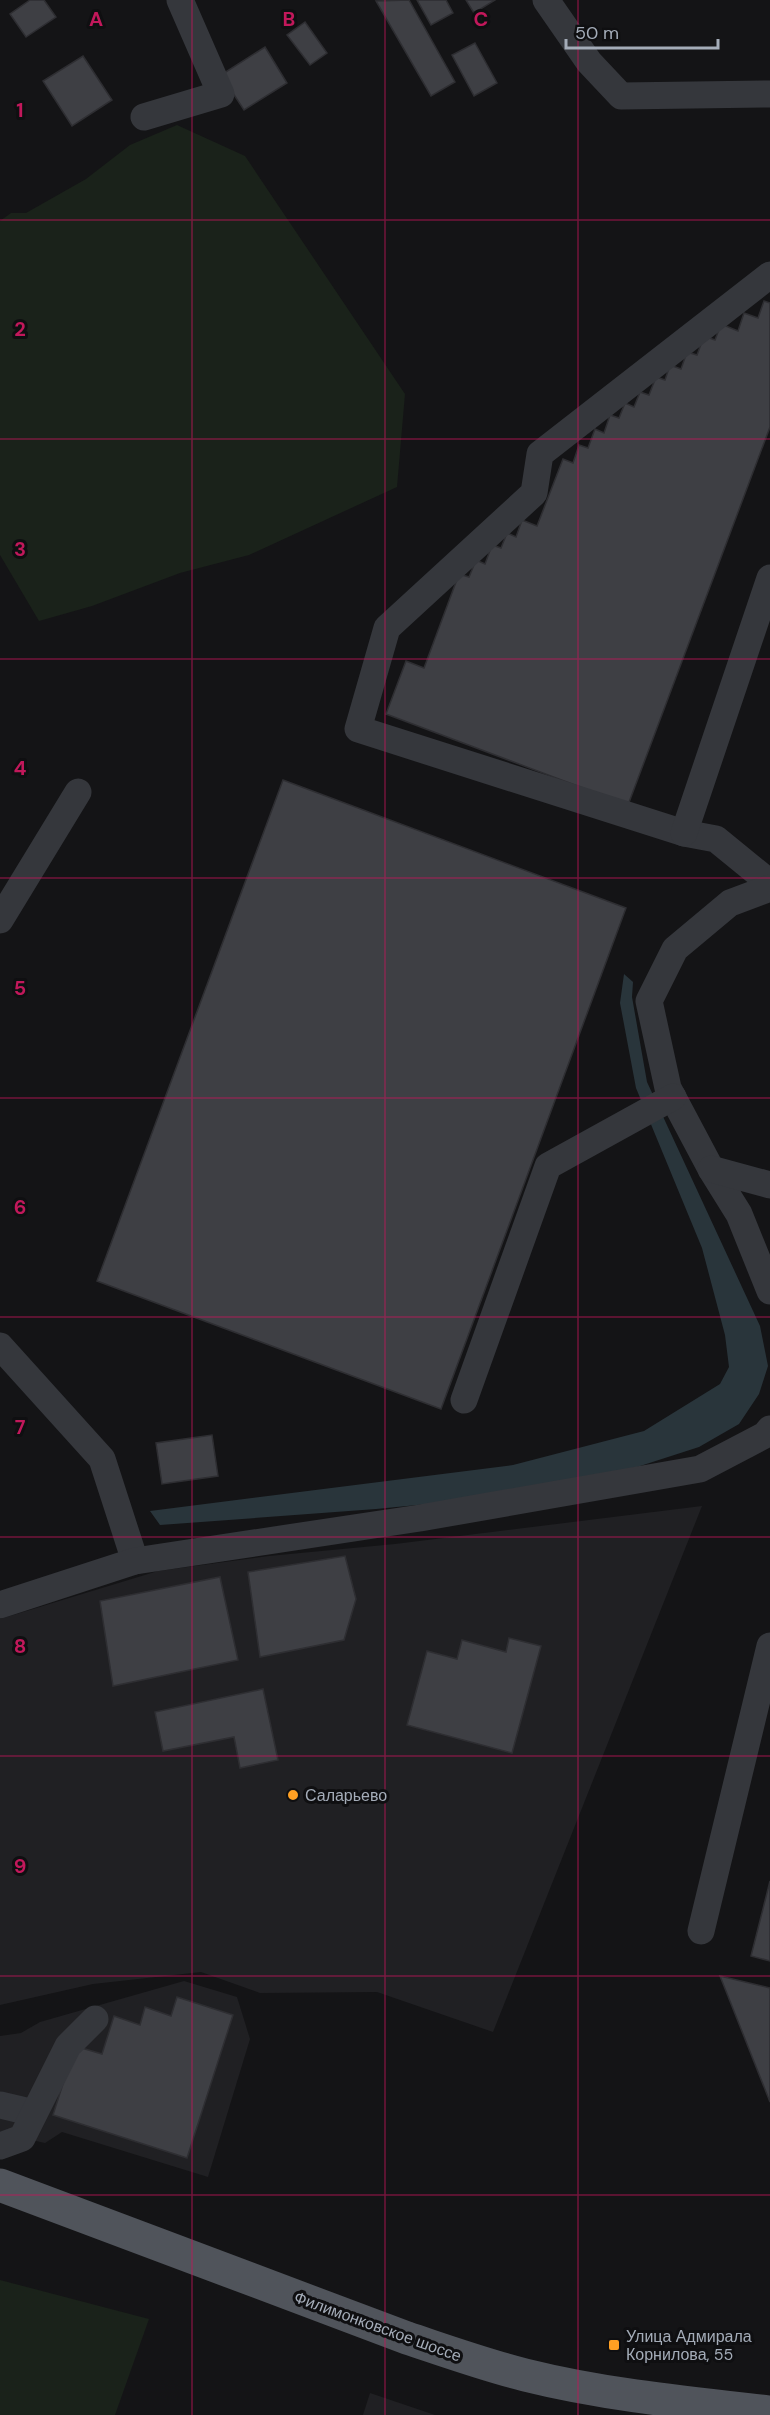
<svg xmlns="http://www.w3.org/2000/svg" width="770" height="2415" viewBox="0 0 770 2415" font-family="'DM Sans',sans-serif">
<rect width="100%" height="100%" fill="#141416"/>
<g fill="#202023">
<polygon points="702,1506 493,2032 377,1992 260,1993 201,1972 93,1984 0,2005 0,1619 158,1571 269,1556 395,1544"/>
<polygon points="184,1981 237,1997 250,2039 208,2177 62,2132 45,2143 0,2133 0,2036 21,2033 40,2022"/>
<polygon points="370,2393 435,2415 363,2415"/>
</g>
<g fill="#1a221a">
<polygon points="177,125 245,156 405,394 397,487 249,555 180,573 92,606 39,621 0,555 0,221 11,213 26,213 86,179 130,145"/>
<polygon points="0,2280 149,2319 115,2415 0,2415"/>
</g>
<polygon fill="#29353b" points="624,974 633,982 632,997 647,1082 760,1326 768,1366 759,1394 739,1424 699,1447 637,1467 479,1499 376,1509 160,1525 150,1511 513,1465 644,1431 720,1384 729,1367 725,1335 702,1248 636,1088 620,1003"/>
<g fill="#3e3f44" stroke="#2e2e32" stroke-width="1.5">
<polygon points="30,0 44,0 56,17 26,37 10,14"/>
<polygon points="409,0 455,82 431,96 376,1"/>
<polygon points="417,0 446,0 453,13 431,25"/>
<polygon points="466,0 495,0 474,13"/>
<polygon points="305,22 327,53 310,65 287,35"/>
<polygon points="475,43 497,83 474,96 452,55"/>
<polygon points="265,47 287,83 244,110 221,75"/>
<polygon points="83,56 112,100 72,126 43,81"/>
<polygon points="764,301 770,303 770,427 628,805 386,714 406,661 424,668 459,574 469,577 476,560 485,564 492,545 501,548 507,533 516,537 522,520 537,526 563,459 573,463 579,445 588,448 595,429 604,433 610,415 619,418 625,403 634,407 640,392 649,395 656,377 665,380 670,365 681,369 687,352 697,355 704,336 715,340 721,324 738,331 744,313 758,318"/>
<polygon points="283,780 626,908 441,1409 97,1281"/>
<polygon points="212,1435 218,1476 162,1484 156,1443"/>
<polygon points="345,1556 356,1599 344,1640 260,1657 248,1572"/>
<polygon points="220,1577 238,1660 113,1686 100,1601"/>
<polygon points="509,1638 541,1646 512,1753 407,1725 427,1651 457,1659 462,1640 506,1652"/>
<polygon points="263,1689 278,1760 240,1768 234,1737 163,1751 155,1712"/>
<polygon points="770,1881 770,1961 751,1956"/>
<polygon points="720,1976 770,1988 770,2102"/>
<polygon points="177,1997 233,2015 187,2158 53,2115 75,2046 102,2054 114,2016 140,2025 145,2007 171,2016"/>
</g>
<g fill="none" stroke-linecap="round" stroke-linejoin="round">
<g stroke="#35373c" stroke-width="27">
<polyline points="546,0 589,62 621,96 770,94"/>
<polyline points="144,117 221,94 180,0"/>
<polyline points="770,275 540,454 534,493 387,628 358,729 684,833 716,839 770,883"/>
<polyline points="684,833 770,578"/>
<polyline points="770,888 730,903 675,949 649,1001 668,1088 711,1169 739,1214 770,1291"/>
<polyline points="0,920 78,792"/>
<polyline points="711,1169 770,1185"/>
<polyline points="0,1346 102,1459 135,1561"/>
<polyline points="464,1400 548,1166 673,1097"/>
<polyline points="0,1605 135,1561 420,1518 700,1469 765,1435 770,1429"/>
<polyline points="701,1931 770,1646"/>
<polyline points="0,2105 34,2113"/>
<polyline points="0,2146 22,2138 68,2046 95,2019"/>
</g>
<path stroke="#50545b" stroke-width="33" d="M0 2185 407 2338C446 2351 485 2365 525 2375 605 2395 689 2403 770 2412"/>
</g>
<path fill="none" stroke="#c2185b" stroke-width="1.5" stroke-opacity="0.55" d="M192 0V2415M385 0V2415M578 0V2415M0 220H770M0 439H770M0 659H770M0 878H770M0 1098H770M0 1317H770M0 1537H770M0 1756H770M0 1976H770M0 2195H770"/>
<g fill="#ffa023" stroke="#0f0f11" stroke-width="2">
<circle cx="293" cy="1795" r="6"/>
<rect x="608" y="2339" width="12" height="12" rx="3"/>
</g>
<g text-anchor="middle" stroke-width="6" stroke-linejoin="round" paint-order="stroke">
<g font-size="16" fill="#a4acb8" stroke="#0f0f11" text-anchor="start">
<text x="305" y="1801">Саларьево</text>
<text x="626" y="2342">Улица Адмирала<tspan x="626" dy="18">Корнилова, 55</tspan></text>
</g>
<g font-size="16" fill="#a4acb8" stroke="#0f0f11">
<text transform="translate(378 2326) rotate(20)" y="6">Филимонковское шоссе</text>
</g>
</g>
<g font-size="20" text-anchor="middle" font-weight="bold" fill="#c2185b" stroke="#0f0f11" stroke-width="6" stroke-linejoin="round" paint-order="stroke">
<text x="96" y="26">A</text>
<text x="289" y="26">B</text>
<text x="481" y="26">C</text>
<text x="20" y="117">1</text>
<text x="20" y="336">2</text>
<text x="20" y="556">3</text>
<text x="20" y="775">4</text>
<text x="20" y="995">5</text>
<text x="20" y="1214">6</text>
<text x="20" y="1434">7</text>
<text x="20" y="1653">8</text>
<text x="20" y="1873">9</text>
</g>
<path d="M566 39v9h152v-9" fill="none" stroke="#a4acb8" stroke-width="3"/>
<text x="575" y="39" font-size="18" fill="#a4acb8" stroke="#0f0f11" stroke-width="4.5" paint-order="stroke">50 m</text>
</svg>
